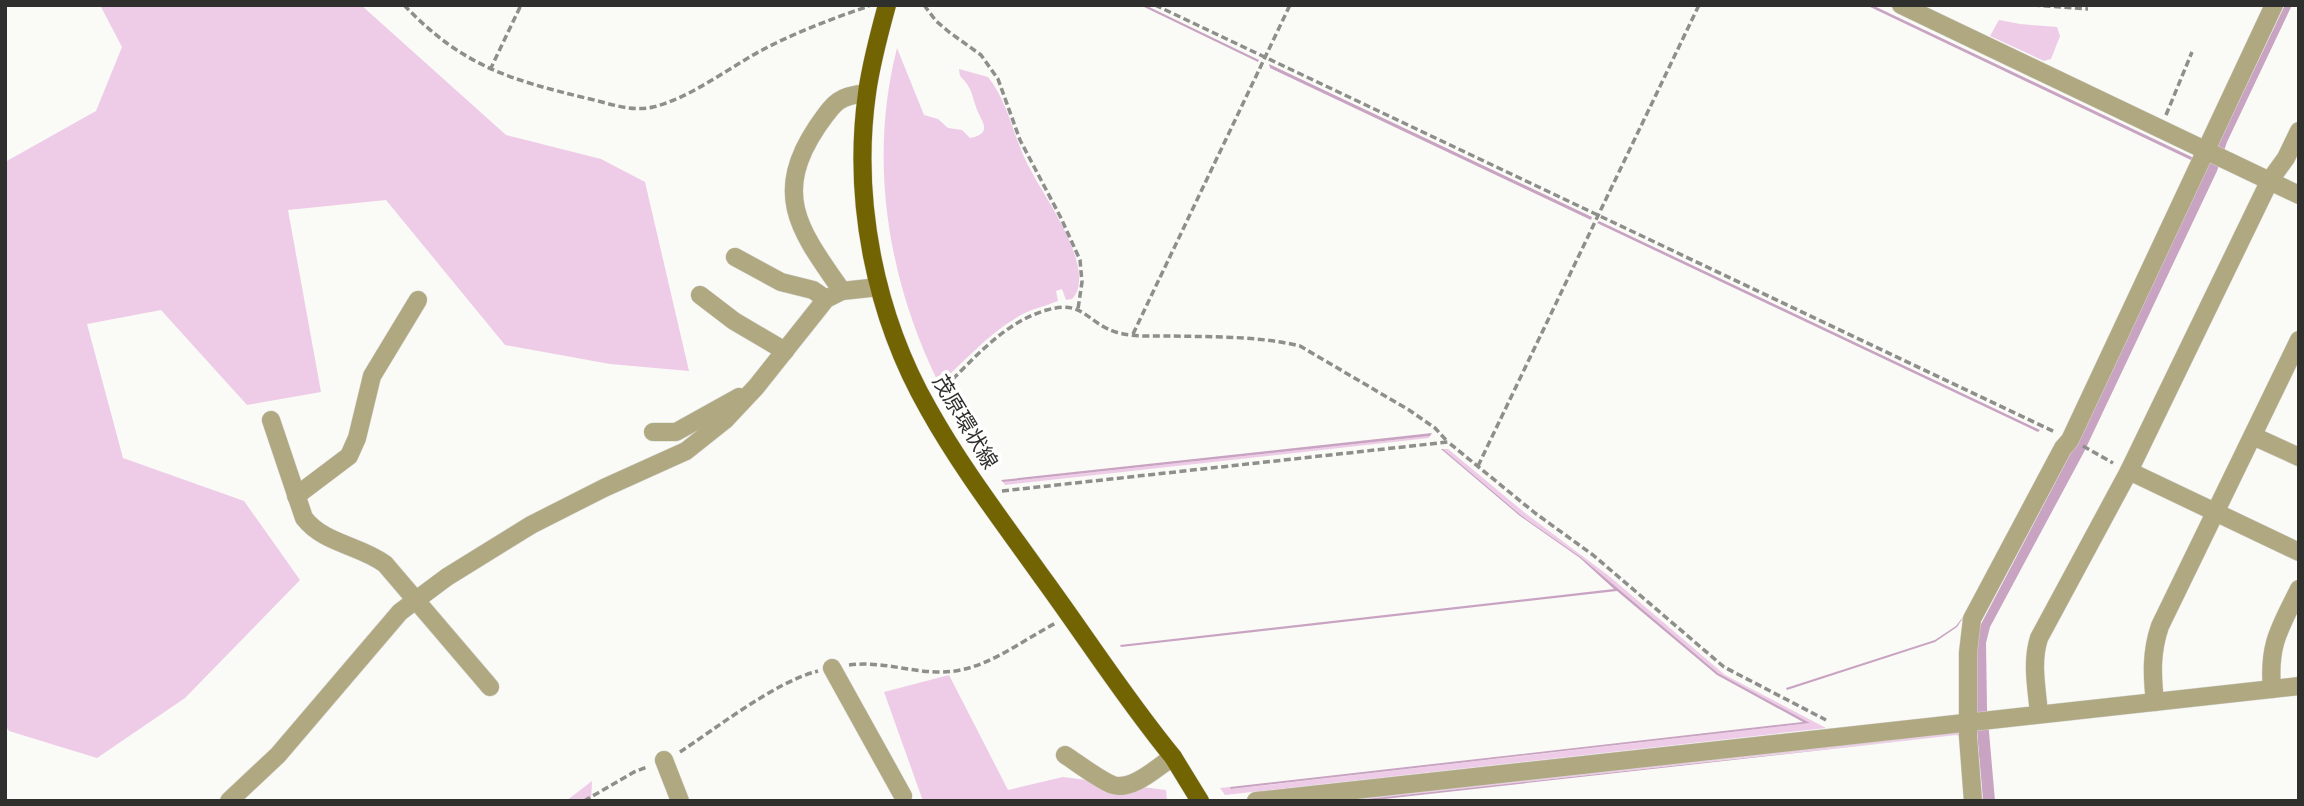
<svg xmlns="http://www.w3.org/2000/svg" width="2304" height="806" viewBox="0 0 2304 806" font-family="'IBM Plex Sans','Noto Sans JP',sans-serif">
<rect width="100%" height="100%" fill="#fafaf6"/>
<g fill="#eecce7">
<polygon points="100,5 361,5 506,135 601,159 645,182 689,371 610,364 505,345 386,200 288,210 321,392 247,405 161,310 87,324 123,458 244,501 300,580 185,698 97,758 9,731 5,725 5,162 96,111 122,47"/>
<polygon points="1999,20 2020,24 2057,27 2060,36 2051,59 2044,61 1990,36"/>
<path d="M897 48 924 115 938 119 948 128 962 130 970 138C995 133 980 120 976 107 971 92 972 88 960 76L959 69 988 77C1008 102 1012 132 1026 161 1042 194 1069 228 1077 263 1080 275 1081 290 1072 299L1066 300 1062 289 1056 291 1058 301C1043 307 1029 309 1016 318 987 335 964 362 939 384 888 280 868 162 897 48Z"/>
<polygon points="1430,436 1429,438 1005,485 1003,482"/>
<polygon points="1443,449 1448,449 1525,513 1609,576 1725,675 1826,728 1225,795 1220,788 1230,787 1232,789 1810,723 1718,673 1582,558 1522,516"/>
<polygon points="949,675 1008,790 1063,777 1166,790 1167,801 923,801 884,692"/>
<polygon points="1958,732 1962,737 1956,735 1348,801 1321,801"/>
<polygon points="592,781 591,801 566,801"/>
</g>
<g fill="#c9a3c2">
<polygon points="1140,5 1145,5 1259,60 1258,62"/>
<polygon points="1866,5 1872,5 2194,158 2193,161"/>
<path d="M2285 5H2292L2227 142 2217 171 2084 452 1990 627 1986 643 1987 709 1995 801H1983C1979 743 1969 685 1979 628L2074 447Z"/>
<polygon points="1269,64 1592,217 1591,220 1270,68"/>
<polygon points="1599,221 2040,430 2038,432 1597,223"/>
<polygon points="1432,433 1430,436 1003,482 1001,480"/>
<polygon points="1441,449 1443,449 1522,516 1582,558 1718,673 1810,723 1231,789 1230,787 1803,722 1717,675 1617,591 1121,647 1120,645 1614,589 1580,558 1520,516"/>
<polygon points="1966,613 1957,627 1935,642 1787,690 1786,688 1935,640 1956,626"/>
<polygon points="1957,735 1366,801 1348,801"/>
</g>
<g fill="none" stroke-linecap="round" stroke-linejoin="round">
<g stroke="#d5d5d2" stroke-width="19">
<g id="minor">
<polyline points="1901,5 2299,195"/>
<polyline points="735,257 781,282 813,290 826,299"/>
<path d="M842 291C801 232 771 196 817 127 834 103 837 96 867 93"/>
<polyline points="700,295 734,321 785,351"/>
<path d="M271 420 304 518C324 544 360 545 385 564L490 687"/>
<polyline points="653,432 676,432 739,397"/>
<polyline points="2253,436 2299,457"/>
<polyline points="2129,471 2299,552"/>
<polyline points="296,496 349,456 357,438 372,376 418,300"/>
<polyline points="832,668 903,796"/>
<path d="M2272 689C2268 644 2280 628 2299 589"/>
<path d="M2155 702C2152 675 2151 652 2160 626L2299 340"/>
<path d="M2039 714C2037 689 2031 663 2039 638L2129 471 2270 180 2286 158 2299 131"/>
<path d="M1065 755C1076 762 1101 781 1113 785 1133 791 1157 767 1173 757"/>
<polyline points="664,760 680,801"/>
<polyline points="229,801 278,755 400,612 447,577 531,525 604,488 686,451 725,420 756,387 826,299 842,291 879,287"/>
<polyline points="1256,801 2299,686"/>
<polyline points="1973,801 1968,736 1968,653 1972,619 2063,448 2070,440 2274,5"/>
</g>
</g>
<g stroke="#d5d5d2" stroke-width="19">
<path id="major" d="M887 5C879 34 871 64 867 93 852 200 875 316 929 410 962 469 1003 522 1042 577 1086 637 1126 700 1173 757L1200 801"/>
</g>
<g stroke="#8e8e8b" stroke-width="3.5" stroke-dasharray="7 3.5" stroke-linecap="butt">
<path d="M404 5C462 66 510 80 590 99 611 104 632 112 653 107 693 97 729 67 766 48 799 31 834 18 869 6"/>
<polyline points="924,5 936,21 949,32 981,55 998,79 1020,140 1061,218 1080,260 1082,282 1078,309"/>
<polyline points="1155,5 2055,432"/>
<polyline points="2033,5 2088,9"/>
<polyline points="490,70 521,5"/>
<polyline points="2166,115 2192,52"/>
<polyline points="1133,334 1290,5"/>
<path d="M938 394C970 363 1003 322 1047 310 1085 299 1086 324 1119 333 1135 337 1156 336 1172 336 1215 337 1259 336 1300 346L1409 410 1435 428 1447 441"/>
<polyline points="2083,446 2113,463"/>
<polyline points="1478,466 1699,5"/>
<polyline points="1002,491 1448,442 1535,513 1593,555 1724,667 1826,720"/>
<path d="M849 665C879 661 907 671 936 672 982 674 1017 643 1056 623"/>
<path d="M680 752C718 727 775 682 818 671"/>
<polyline points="584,801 634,772 647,767"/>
</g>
<use href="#minor" stroke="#b0a881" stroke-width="18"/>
<use href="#major" stroke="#736403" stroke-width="18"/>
</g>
<g text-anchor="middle" stroke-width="7" stroke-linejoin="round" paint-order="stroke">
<g font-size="21" fill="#2f2f2d" stroke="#fff">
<text transform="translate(965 422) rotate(59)" y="7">茂原環状線</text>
</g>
</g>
<rect width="2304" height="806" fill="none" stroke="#2f2f2d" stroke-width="14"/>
</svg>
